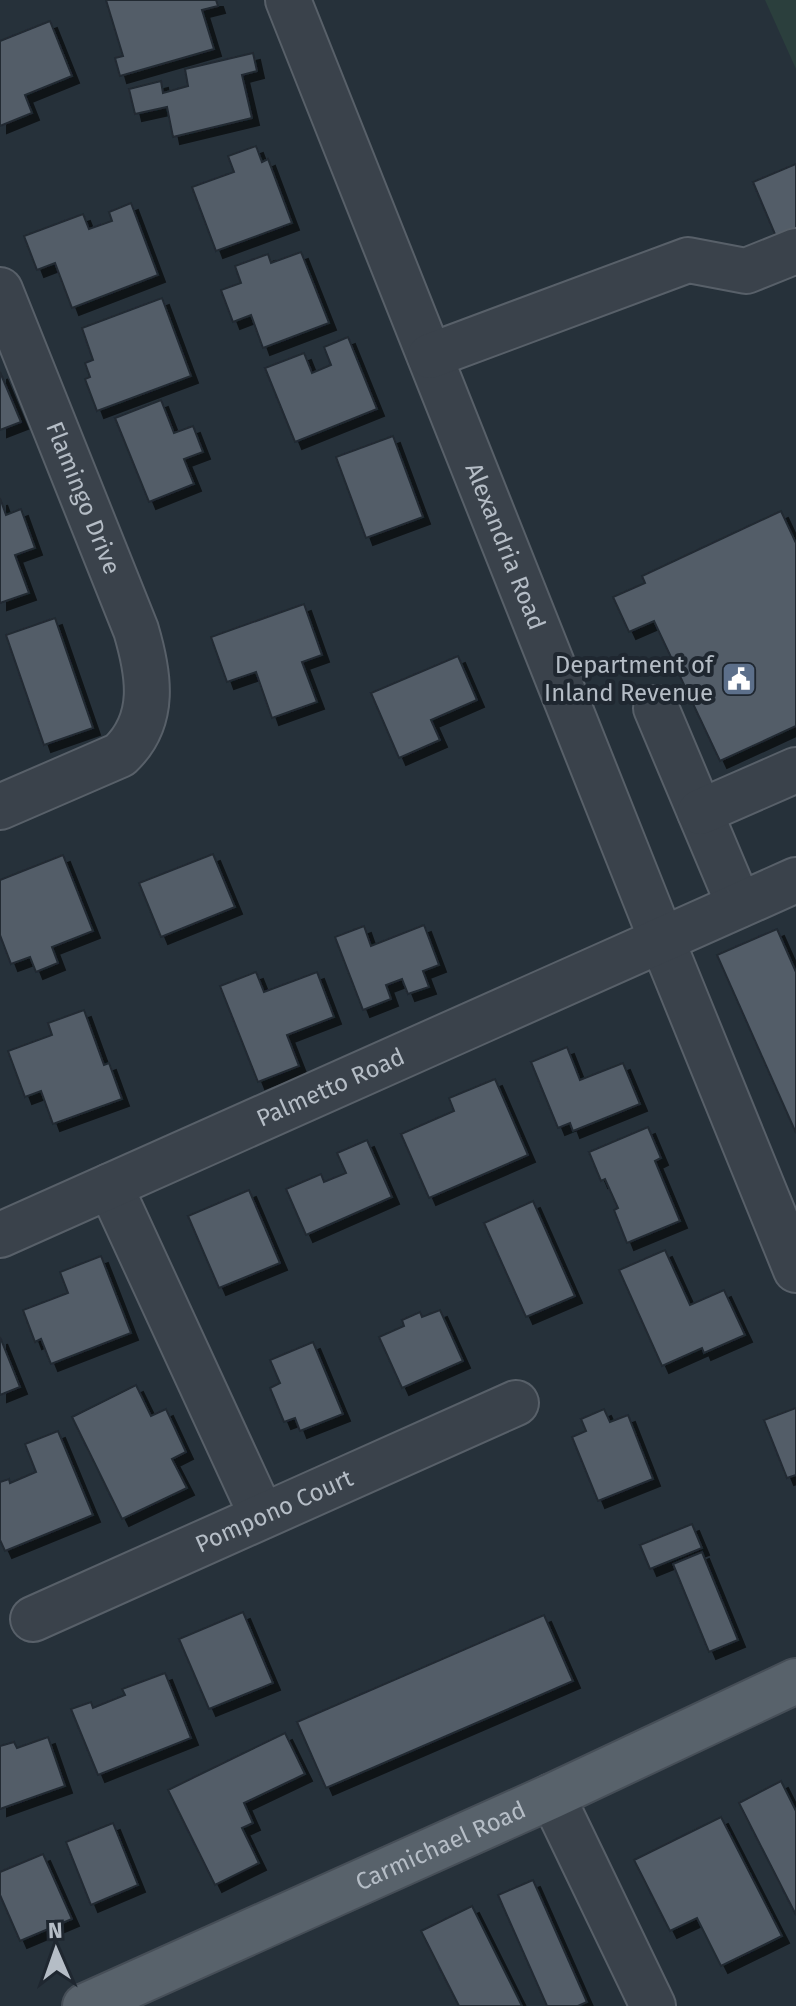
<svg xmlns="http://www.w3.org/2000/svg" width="796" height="2006" viewBox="0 0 796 2006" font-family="'Fira Sans',sans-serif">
<defs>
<filter id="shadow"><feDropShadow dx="7" dy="7" stdDeviation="0" flood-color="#0009"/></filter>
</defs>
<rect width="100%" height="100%" fill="#26313a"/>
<polygon fill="#2b3f3d" points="765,0 796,0 796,69"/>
<g fill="#525d68" stroke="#212932" stroke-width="2" filter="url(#shadow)">
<polygon points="106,0 216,0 218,6 202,10 214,49 120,76 115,58 123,56"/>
<polygon points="50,21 72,76 25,95 32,113 0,126 0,41"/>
<polygon points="253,53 257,71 242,75 252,118 173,137 167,107 135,114 129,89 161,81 163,93 188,86 185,69"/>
<polygon points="256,146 262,162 268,159 292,223 216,251 192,187 234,172 228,156"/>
<polygon points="796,164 796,231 777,239 753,182"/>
<polygon points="131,203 158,275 72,308 55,263 37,270 24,236 83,214 89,229 112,221 109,212"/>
<polygon points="301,252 329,323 263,348 251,315 233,322 221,290 241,283 235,266 268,254 271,263"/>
<polygon points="162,298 191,376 97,411 85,379 90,377 85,363 93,360 82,328"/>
<polygon points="348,337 377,409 295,442 265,368 304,353 312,373 331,365 324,347"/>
<polygon points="0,372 21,422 0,430"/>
<polygon points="161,400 174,433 193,426 203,452 184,459 194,484 149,502 115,418"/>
<polygon points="393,436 423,517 366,538 336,457"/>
<polygon points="0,498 6,515 21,509 35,548 15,555 29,593 0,603"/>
<polygon points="781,511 796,543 796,726 720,761 654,621 629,632 613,597 645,583 642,576"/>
<polygon points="304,604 322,655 302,662 317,702 272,718 256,672 227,682 211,637"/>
<polygon points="55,618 93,728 44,745 6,635"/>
<polygon points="458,656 477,700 431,720 440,740 399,758 371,693"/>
<polygon points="213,854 235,907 161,937 139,883"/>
<polygon points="63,855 93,931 52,947 58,963 36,972 30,957 11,964 0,935 0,880"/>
<polygon points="424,925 439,965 423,971 429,987 408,994 402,979 386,985 391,999 363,1010 335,937 364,926 371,946"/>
<polygon points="777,929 796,972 796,1133 717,955"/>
<polygon points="256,972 264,992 317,972 334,1017 287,1035 299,1066 258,1082 220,986"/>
<polygon points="84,1010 104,1065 109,1063 122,1099 53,1124 41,1091 25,1097 8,1051 52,1035 48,1023"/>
<polygon points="567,1047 580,1080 623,1063 640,1104 573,1131 570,1123 558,1128 531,1062"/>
<polygon points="495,1079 528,1155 429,1198 401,1134 454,1111 449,1098"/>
<polygon points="648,1127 661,1158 655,1161 680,1221 627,1243 614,1210 618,1208 605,1179 601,1181 589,1152"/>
<polygon points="367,1140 392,1197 306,1235 286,1189 321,1174 324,1182 346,1173 337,1153"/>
<polygon points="249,1190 280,1263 219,1288 188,1216"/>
<polygon points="533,1201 575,1296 526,1317 484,1223"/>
<polygon points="665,1250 690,1305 724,1290 745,1335 704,1353 702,1348 662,1366 619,1270"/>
<polygon points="101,1256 131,1333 51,1364 41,1339 35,1342 23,1310 68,1293 60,1272"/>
<polygon points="440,1310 463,1361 402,1388 379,1337 404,1326 402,1320 420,1312 422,1317"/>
<polygon points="0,1337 20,1387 0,1395"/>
<polygon points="313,1342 343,1414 300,1431 295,1418 284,1422 270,1388 280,1383 270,1360"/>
<polygon points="136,1385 151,1416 166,1409 186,1452 172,1459 187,1488 122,1519 72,1417"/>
<polygon points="796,1408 796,1475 787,1478 764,1420"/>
<polygon points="604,1409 610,1422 628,1415 653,1479 598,1501 572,1437 586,1431 581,1419"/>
<polygon points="58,1431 93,1515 5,1551 0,1540 0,1482 9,1479 10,1483 36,1472 25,1444"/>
<polygon points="692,1524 702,1548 650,1569 640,1545"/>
<polygon points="702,1552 738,1640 709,1652 673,1564"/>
<polygon points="243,1612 273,1683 209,1709 179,1639"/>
<polygon points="544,1615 573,1681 326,1788 297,1722"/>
<polygon points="165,1673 191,1738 98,1775 71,1709 91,1702 93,1708 125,1695 122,1689"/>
<polygon points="285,1733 305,1774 244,1803 253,1823 242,1828 259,1863 215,1885 168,1790"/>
<polygon points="48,1737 65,1786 0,1809 0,1746 14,1742 17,1748"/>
<polygon points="781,1781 796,1811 796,1915 739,1803"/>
<polygon points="721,1817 782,1936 721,1966 697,1918 670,1931 634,1860"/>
<polygon points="113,1823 138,1885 91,1905 66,1842"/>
<polygon points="43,1854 72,1919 20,1941 0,1895 0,1872"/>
<polygon points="533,1880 587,2002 578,2006 547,2006 498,1895"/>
<polygon points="472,1906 522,2006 459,2006 421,1931"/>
</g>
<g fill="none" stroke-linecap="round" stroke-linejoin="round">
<g stroke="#586069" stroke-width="48">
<g id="minor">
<path id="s1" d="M288 0 661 938 796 1270"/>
<path id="s2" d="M0 290 136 630C149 674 157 720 120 755L0 807"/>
<polyline points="430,356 688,260 746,271 796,251"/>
<polyline points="656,708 739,905"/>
<polyline points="700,812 796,770"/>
<polyline points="110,1186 262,1516"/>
<path id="s3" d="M0 1235 796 880"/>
<path id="s4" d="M33 1619 516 1403"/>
<polyline points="552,1796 653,2006"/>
</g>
</g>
<g stroke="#464e57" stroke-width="48">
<g id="major">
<path id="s5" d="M85 2006 552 1796 796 1681"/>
</g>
</g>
<use href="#minor" stroke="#3a424b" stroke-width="44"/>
<use href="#major" stroke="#58626b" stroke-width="44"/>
</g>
<defs>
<g id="civic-square" transform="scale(1.8)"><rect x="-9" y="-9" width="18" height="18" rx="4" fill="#5c6f8a" stroke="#1f2730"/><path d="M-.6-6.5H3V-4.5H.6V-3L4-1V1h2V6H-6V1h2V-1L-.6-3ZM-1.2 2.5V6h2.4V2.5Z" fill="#fff"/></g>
</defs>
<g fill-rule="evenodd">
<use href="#civic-square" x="739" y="679"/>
</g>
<g text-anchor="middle" stroke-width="8" stroke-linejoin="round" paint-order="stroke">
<g font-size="24" fill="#b5bdc6" stroke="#1f2730">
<text dy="8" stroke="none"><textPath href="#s2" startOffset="224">Flamingo Drive</textPath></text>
<text dy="8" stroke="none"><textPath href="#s1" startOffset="588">Alexandria Road</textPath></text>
<text dy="8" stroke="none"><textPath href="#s3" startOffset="362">Palmetto Road</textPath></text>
<text dy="8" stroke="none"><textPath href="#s4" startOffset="264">Pompono Court</textPath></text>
<text dy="8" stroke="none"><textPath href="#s5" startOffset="390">Carmichael Road</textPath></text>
</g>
<g font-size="24" fill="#b5bdc6" stroke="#1f2730" text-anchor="end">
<text x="713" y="673">Department of<tspan x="713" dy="28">Inland Revenue</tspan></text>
</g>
</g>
<g transform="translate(56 1950) rotate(358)" stroke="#1f2730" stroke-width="6" paint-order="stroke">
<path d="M0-6L14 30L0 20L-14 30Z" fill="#b5bdc6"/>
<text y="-12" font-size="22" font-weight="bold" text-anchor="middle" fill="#b5bdc6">N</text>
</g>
</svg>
